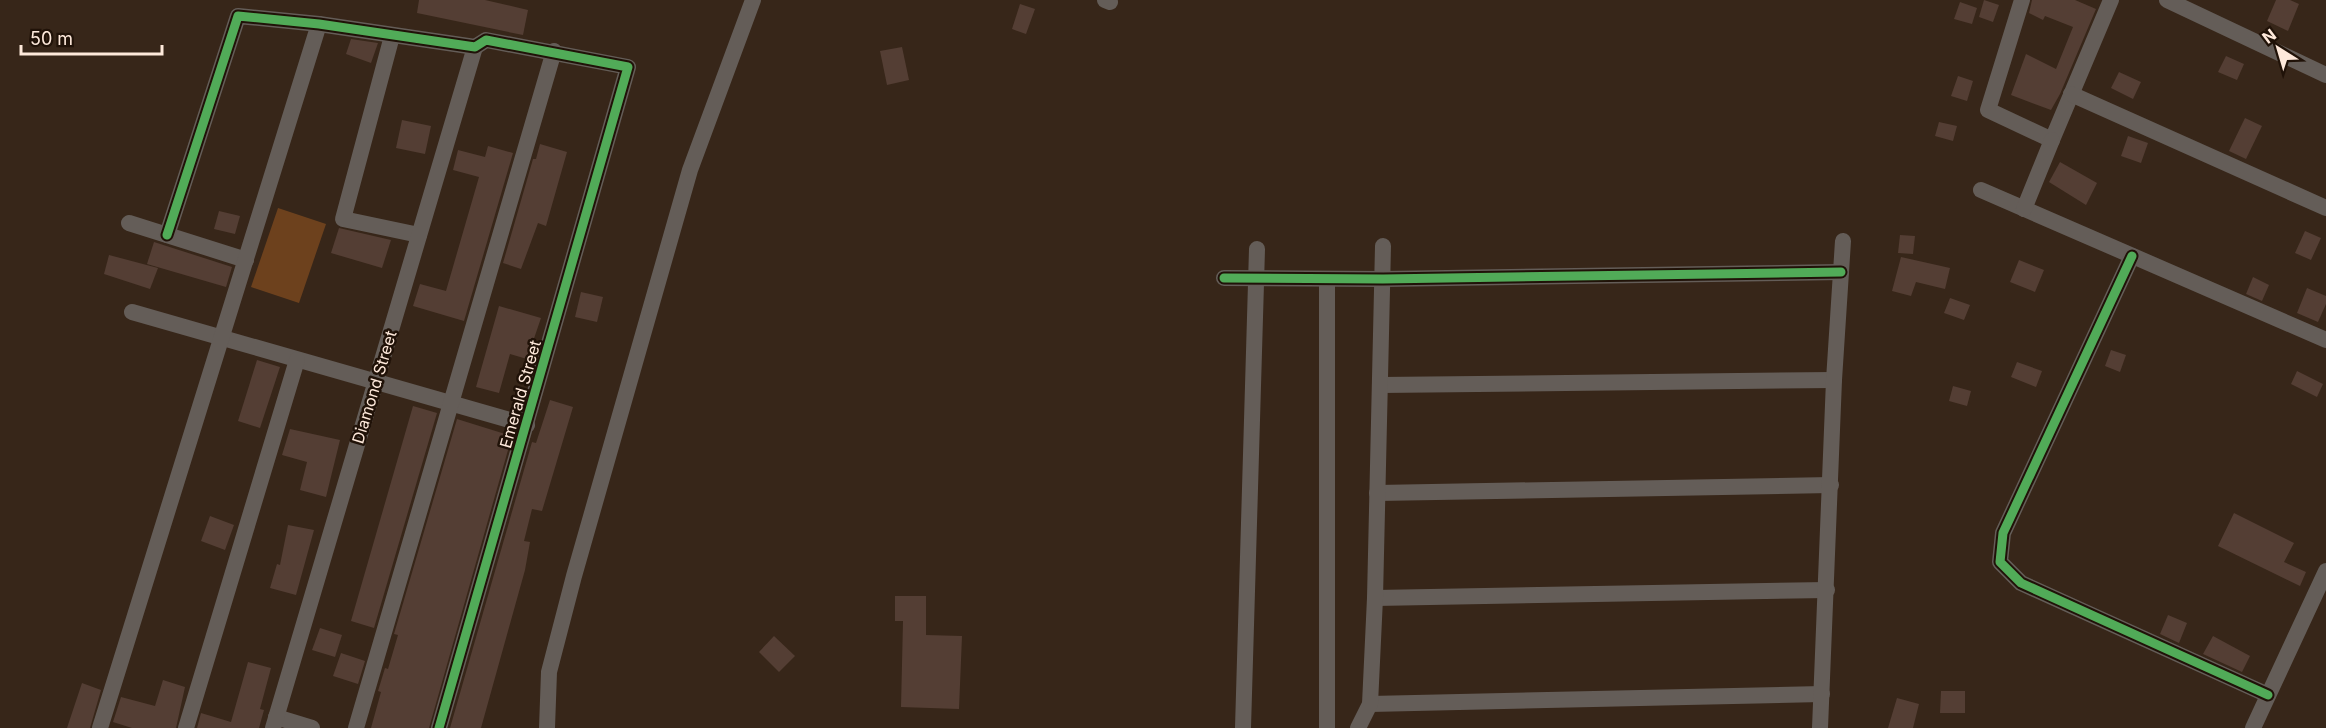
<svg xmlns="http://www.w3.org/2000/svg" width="2326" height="728" viewBox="0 0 2326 728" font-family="Inter,sans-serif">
<rect width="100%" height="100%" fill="#372619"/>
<polygon fill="#6d411d" points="278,208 326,224 299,303 251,287"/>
<g fill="#543e34">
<polygon points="419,0 485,0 528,10 523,35 417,13"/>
<polygon points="1984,0 1999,5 1993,22 1979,17"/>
<polygon points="2032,0 2075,0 2096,9 2060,94 2051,110 2011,95 2026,54 2056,69 2073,27 2045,16 2043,20 2029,13"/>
<polygon points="2276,0 2290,0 2299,4 2288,31 2267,21"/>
<polygon points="1960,2 1977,8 1972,24 1954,19"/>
<polygon points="1020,4 1035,9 1026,34 1012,29"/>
<polygon points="351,39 378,43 371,63 346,54"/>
<polygon points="902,47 909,80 887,85 880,51"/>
<polygon points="2226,56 2244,64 2237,80 2218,72"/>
<polygon points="2119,72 2141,82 2133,99 2111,88"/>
<polygon points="1958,76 1973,81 1967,101 1951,96"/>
<polygon points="2245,118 2262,126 2246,159 2229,151"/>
<polygon points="402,120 431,126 425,154 396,148"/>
<polygon points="1939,122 1957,126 1953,141 1935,136"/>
<polygon points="2128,136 2148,143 2141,163 2121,156"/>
<polygon points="540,144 567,152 546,226 538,223 521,269 503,263 533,159 536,159"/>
<polygon points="488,146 513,153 464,321 413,306 420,284 446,291 479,177 453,170 458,150 485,157"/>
<polygon points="2060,162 2097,183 2086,205 2049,182"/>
<polygon points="219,211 240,216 235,234 214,229"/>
<polygon points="339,228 391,240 382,268 331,253"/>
<polygon points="2305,231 2321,238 2311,260 2295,253"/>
<polygon points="1900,235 1915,236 1913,254 1898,253"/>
<polygon points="154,242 232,267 226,287 147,264"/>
<polygon points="109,255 158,268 150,289 104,274"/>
<polygon points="1901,257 1950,268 1945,289 1916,282 1911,296 1892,291"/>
<polygon points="2019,260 2044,270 2035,292 2010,282"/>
<polygon points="2253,277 2269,285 2262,301 2246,294"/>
<polygon points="2307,288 2326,296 2326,304 2318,322 2297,313"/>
<polygon points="581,292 603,297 597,322 575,317"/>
<polygon points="1950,298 1970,305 1964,320 1944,313"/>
<polygon points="499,306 541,318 527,359 510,354 499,393 476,387"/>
<polygon points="2111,350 2126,355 2120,372 2105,366"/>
<polygon points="257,360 280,367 260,428 238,421"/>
<polygon points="2017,362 2042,371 2036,387 2011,377"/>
<polygon points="2297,371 2323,384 2317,397 2291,384"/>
<polygon points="1953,386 1971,391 1967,406 1949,401"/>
<polygon points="550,400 573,407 542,511 532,509 524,541 530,542 525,570 481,728 450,728 532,442 536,443"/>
<polygon points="413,406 437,413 374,628 351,621"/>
<polygon points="457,419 512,436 429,728 371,728 381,692 378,691 385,668 388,669 398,635 394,634"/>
<polygon points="290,429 340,440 326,497 300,490 307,462 282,455"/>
<polygon points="2234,513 2294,543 2284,562 2306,572 2300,586 2218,546"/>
<polygon points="210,516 234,525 225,550 201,541"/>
<polygon points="288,525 314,530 296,595 270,588 277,564 280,565"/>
<polygon points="895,596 926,596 926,635 962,636 959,709 901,707 903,621 895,621"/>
<polygon points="2168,615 2187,623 2179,643 2160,634"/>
<polygon points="320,628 342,635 335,657 312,650"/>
<polygon points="774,636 795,656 779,672 759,652"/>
<polygon points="2213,636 2250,656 2242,672 2203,654"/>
<polygon points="341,653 365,661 358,684 333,676"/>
<polygon points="248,662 271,668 260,709 264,710 259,728 197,728 201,713 231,722"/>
<polygon points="163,680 185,687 176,728 132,728 113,722 121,697 155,706"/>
<polygon points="82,683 101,690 90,728 67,728"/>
<polygon points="1941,691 1965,691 1965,713 1940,713"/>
<polygon points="1897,698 1919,704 1913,728 1888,728"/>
</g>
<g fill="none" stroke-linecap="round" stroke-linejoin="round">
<g stroke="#645d58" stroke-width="16">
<polyline points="1105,0 1110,2"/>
<polyline points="2022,0 1988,110 2052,140 2111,0"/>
<polyline points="2167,0 2326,75"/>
<polyline points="392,36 343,219 419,235"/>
<polyline points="2071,94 2326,208"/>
<polyline points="1981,190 2326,340"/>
<polyline points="2024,209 2052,140"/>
<polyline points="129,223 246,260"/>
<polyline points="167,235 238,16 319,24 475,47 486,40 628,67 439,728"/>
<polyline points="2132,256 2003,533 2000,562 2021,583 2268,695"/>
<polyline points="1224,278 1383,279 1841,272"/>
<polyline points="132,312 527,425"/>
<polyline points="1380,385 1834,380"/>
<polyline points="1377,493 1831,485"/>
<polyline points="1375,598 1827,590"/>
<polyline points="1370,704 1822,694"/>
<polyline points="276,717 312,728"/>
<polyline points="100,728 319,24"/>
<polyline points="186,728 297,360"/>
<polyline points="273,728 475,47"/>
<polyline points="356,728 554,51"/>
<polyline points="547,728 549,672 574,576 690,170 753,0"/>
<polyline points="1243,728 1257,249"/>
<polyline points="1327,728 1327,279"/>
<polyline points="1358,728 1370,704 1375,598 1383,246"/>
<polyline points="1820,728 1834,380 1843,241"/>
<polyline points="2253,728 2326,571"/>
</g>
<g stroke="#201208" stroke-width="13">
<g id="cycleway">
<polyline points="167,235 238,16 319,24 475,47 486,40 628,67 439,728"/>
<polyline points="2132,256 2003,533 2000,562 2021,583 2268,695"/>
<polyline points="1224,278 1383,279 1841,272"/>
</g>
</g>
<use href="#cycleway" stroke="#51ab58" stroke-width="9"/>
</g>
<g text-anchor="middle" stroke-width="5" stroke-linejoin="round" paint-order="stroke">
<g font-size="16" fill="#fee9db" stroke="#201208">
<text transform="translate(374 387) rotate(-73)" y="6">Diamond Street</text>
<text transform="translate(520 394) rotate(-74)" y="6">Emerald Street</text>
</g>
</g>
<g transform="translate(2278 48) rotate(323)" stroke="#201208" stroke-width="4.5" paint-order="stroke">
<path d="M0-4.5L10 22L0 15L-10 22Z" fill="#fee9db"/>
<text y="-9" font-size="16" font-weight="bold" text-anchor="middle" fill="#fee9db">N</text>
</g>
<path d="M21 45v9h141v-9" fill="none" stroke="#fee9db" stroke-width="3"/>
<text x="30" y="45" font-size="18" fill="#fee9db" stroke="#201208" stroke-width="4.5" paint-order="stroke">50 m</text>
</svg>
